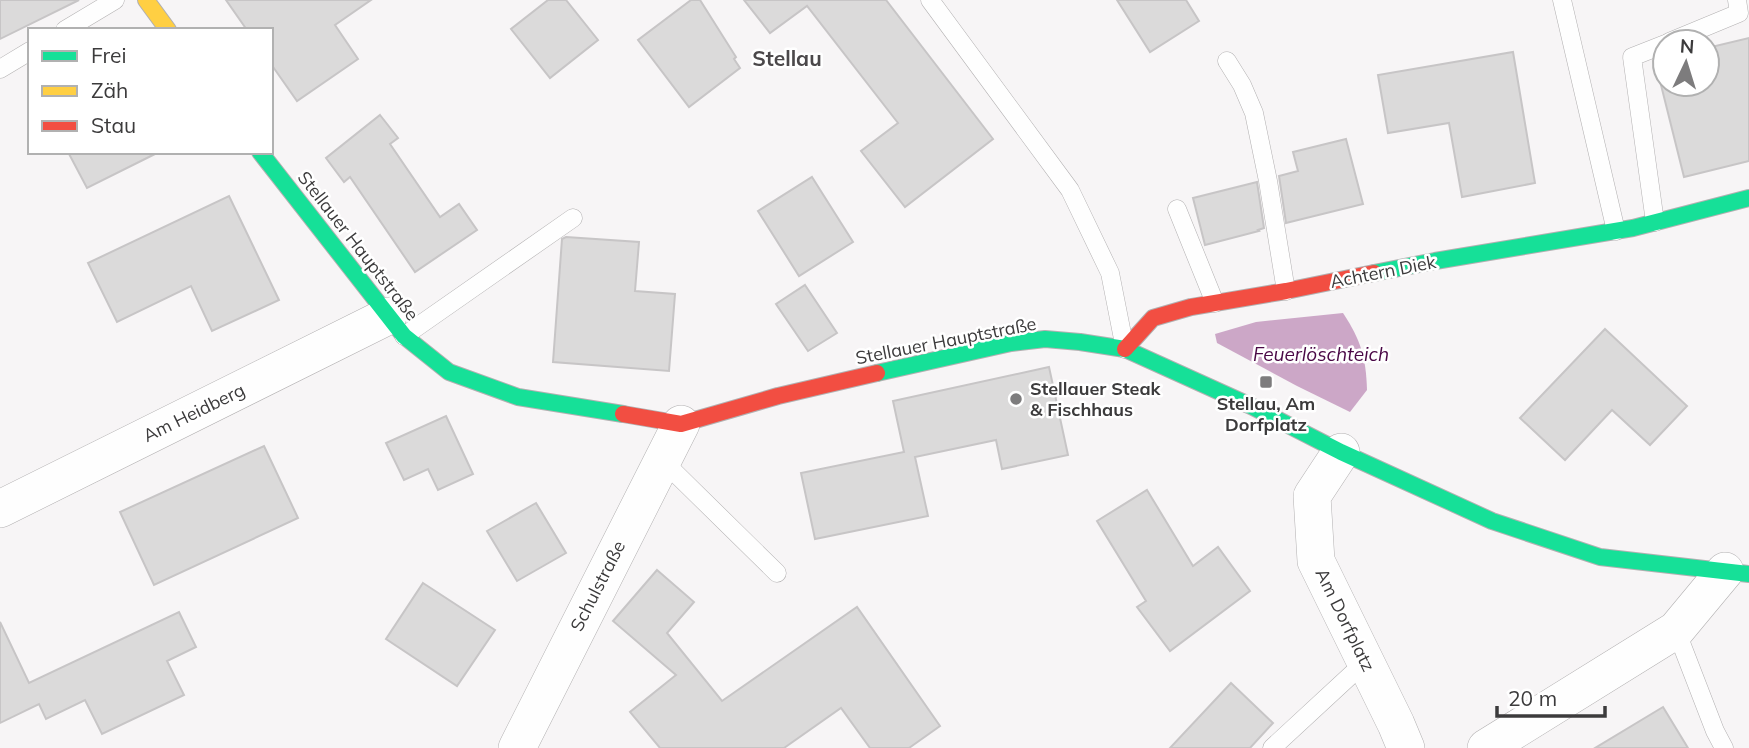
<svg xmlns="http://www.w3.org/2000/svg" width="1749" height="748" viewBox="0 0 1749 748" font-family="Mulish,sans-serif">
<rect width="100%" height="100%" fill="#f7f5f6"/>
<path fill="#cca7c7" d="M1343 313C1361 340 1366 358 1367 390L1350 412 1297 386 1217 343 1215 334 1256 322Z"/>
<g fill="#dbdada" stroke="#c7c5c6" stroke-width="2">
<polygon points="0,0 79,0 0,39"/>
<polygon points="226,0 371,0 335,25 358,59 297,101 271,64 271,30 247,30"/>
<polygon points="548,0 566,0 598,40 550,78 511,29"/>
<polygon points="691,0 700,0 736,57 734,59 740,68 689,107 638,40"/>
<polygon points="744,0 886,0 993,139 905,207 861,151 898,123 807,6 770,33"/>
<polygon points="1117,0 1186,0 1199,21 1150,52"/>
<polygon points="1749,38 1749,161 1684,177 1655,61 1665,58 1665,84 1707,84 1707,48"/>
<polygon points="1513,52 1535,183 1462,197 1449,123 1388,133 1378,75"/>
<polygon points="380,115 398,138 390,144 440,217 459,204 477,230 415,272 350,177 344,182 326,158"/>
<polygon points="1346,139 1363,204 1286,223 1279,176 1298,171 1293,152"/>
<polygon points="68,152 159,152 87,188"/>
<polygon points="812,177 853,242 799,276 758,211"/>
<polygon points="1257,182 1264,228 1258,230 1259,231 1205,245 1193,198"/>
<polygon points="229,196 279,300 212,331 191,286 117,322 88,263"/>
<polygon points="566,237 639,242 635,291 675,294 669,371 553,362 562,239"/>
<polygon points="805,285 837,333 808,351 776,304"/>
<polygon points="1605,329 1687,406 1650,445 1612,410 1565,460 1520,418"/>
<polygon points="1049,367 1068,455 1002,469 996,440 915,457 928,516 815,539 801,473 904,452 893,401"/>
<polygon points="446,416 473,474 438,490 428,469 404,480 386,443"/>
<polygon points="264,446 298,518 154,585 120,512"/>
<polygon points="1147,490 1193,566 1218,547 1250,591 1170,651 1137,607 1146,601 1097,521"/>
<polygon points="536,503 566,553 517,581 487,531"/>
<polygon points="657,570 694,602 667,633 722,701 857,607 940,726 909,748 870,748 841,708 784,748 660,748 630,712 676,675 613,621"/>
<polygon points="423,583 495,630 457,686 386,639"/>
<polygon points="179,612 196,647 167,661 184,695 102,734 85,700 46,719 39,704 0,723 0,622 29,683"/>
<polygon points="1231,683 1273,723 1250,748 1170,748"/>
<polygon points="1663,707 1688,748 1595,748"/>
</g>
<g fill="none" stroke-linecap="round" stroke-linejoin="round">
<g stroke="#b2b0b1" stroke-width="19">
<g id="lane">
<polyline points="930,0 1070,190 1110,273 1125,349"/>
<polyline points="1562,0 1616,231"/>
<polyline points="65,30 115,0"/>
<polyline points="1669,42 1739,13 1737,0"/>
<polyline points="1227,61 1242,85 1254,113 1268,181 1286,291"/>
<polyline points="0,69 30,51"/>
<polyline points="1177,209 1215,303"/>
<polyline points="1655,222 1632,57 1665,44"/>
<polyline points="404,336 573,218"/>
<polyline points="662,460 777,573"/>
<polyline points="1676,630 1715,731 1724,748"/>
<polyline points="1272,748 1365,662"/>
</g>
</g>
<g stroke="#b2b0b1" stroke-width="38">
<g id="street">
<polyline points="1341,452 1312,496 1316,561 1396,724 1406,748"/>
<polyline points="0,509 388,316"/>
<polyline points="517,748 681,424"/>
<polyline points="1486,748 1676,630 1725,571"/>
</g>
</g>
<g stroke="#b2b0b1" stroke-width="18">
<g id="fast">
<polyline points="260,152 404,336 449,372 518,397 623,414"/>
<polyline points="1374,273 1435,261 1633,228 1749,198"/>
<polyline points="877,373 1011,343 1045,339 1080,342 1125,349 1251,406 1341,452 1492,521 1600,557 1749,574"/>
</g>
</g>
<g stroke="#b2b0b1" stroke-width="18">
<polyline id="slow" points="146,0 168,30"/>
</g>
<g stroke="#b2b0b1" stroke-width="18">
<g id="jam">
<polyline points="1125,349 1153,318 1191,307 1286,291 1374,273"/>
<polyline points="623,414 681,424 778,396 877,373"/>
</g>
</g>
<use href="#lane" stroke="#fefefe" stroke-width="18"/>
<use href="#street" stroke="#fefefe" stroke-width="37"/>
<use href="#fast" stroke="#16e098" stroke-width="16"/>
<use href="#slow" stroke="#ffcf43" stroke-width="16"/>
<use href="#jam" stroke="#f24e42" stroke-width="16"/>
</g>
<g fill="#7d7c7d" stroke="#fff" stroke-width="2.5">
<rect x="1259" y="375" width="14" height="14" rx="3.5"/>
<circle cx="1016" cy="399" r="7"/>
</g>
<g text-anchor="middle" stroke-width="5" stroke-linejoin="round" paint-order="stroke">
<g font-size="18" fill="#3c3b3c" stroke="#fff">
<text transform="translate(358 246) rotate(52)" y="6">Stellauer Hauptstraße</text>
<text transform="translate(1383 272) rotate(-11)" y="6">Achtern Diek</text>
<text transform="translate(946 341) rotate(-11)" y="6">Stellauer Hauptstraße</text>
<text transform="translate(194 413) rotate(-26)" y="6">Am Heidberg</text>
<text transform="translate(598 586) rotate(-63)" y="6">Schulstraße</text>
<text transform="translate(1345 620) rotate(64)" y="6">Am Dorfplatz</text>
</g>
<g font-size="18" font-weight="bold" fill="#3c3b3c" stroke="#fff" text-anchor="start">
<text x="1030" y="395">Stellauer Steak<tspan x="1030" dy="21">&amp; Fischhaus</tspan></text>
<text x="1266" y="410" text-anchor="middle">Stellau, Am<tspan x="1266" dy="21">Dorfplatz</tspan></text>
</g>
<g font-size="19" font-style="italic" fill="#4a0846" stroke="#fff">
<text x="1321" y="361">Feuerlöschteich</text>
</g>
<g font-size="21" font-weight="bold" fill="#4b484a" stroke="#fff">
<text x="787" y="66">Stellau</text>
</g>
</g>
<rect x="28" y="28" width="245" height="126" fill="#ffffff" stroke="#b1b1b1" stroke-width="2"/>
<rect x="42" y="51" width="35" height="10" fill="#16e098" stroke="#b1b1b1" stroke-width="2"/>
<text x="91" y="63" font-size="21" fill="#3c3b3c">Frei</text>
<rect x="42" y="86" width="35" height="10" fill="#ffcf43" stroke="#b1b1b1" stroke-width="2"/>
<text x="91" y="98" font-size="21" fill="#3c3b3c">Zäh</text>
<rect x="42" y="121" width="35" height="10" fill="#f24e42" stroke="#b1b1b1" stroke-width="2"/>
<text x="91" y="133" font-size="21" fill="#3c3b3c">Stau</text>
<g transform="translate(1686 63) rotate(4)"><circle r="33" fill="#ffffff" stroke="#b1b1b1" stroke-width="2"/>
<path d="M0-5L12 26L0 18L-12 26Z" fill="#7d7c7d"/>
<text y="-10" font-size="19" font-weight="bold" text-anchor="middle" fill="#3c3b3c">N</text>
</g>
<path d="M1497 706v10h108v-10" fill="none" stroke="#3c3b3c" stroke-width="3.5"/>
<text x="1508" y="706" font-size="21" fill="#3c3b3c" stroke="#ffffff" stroke-width="5" paint-order="stroke">20 m</text>
</svg>
